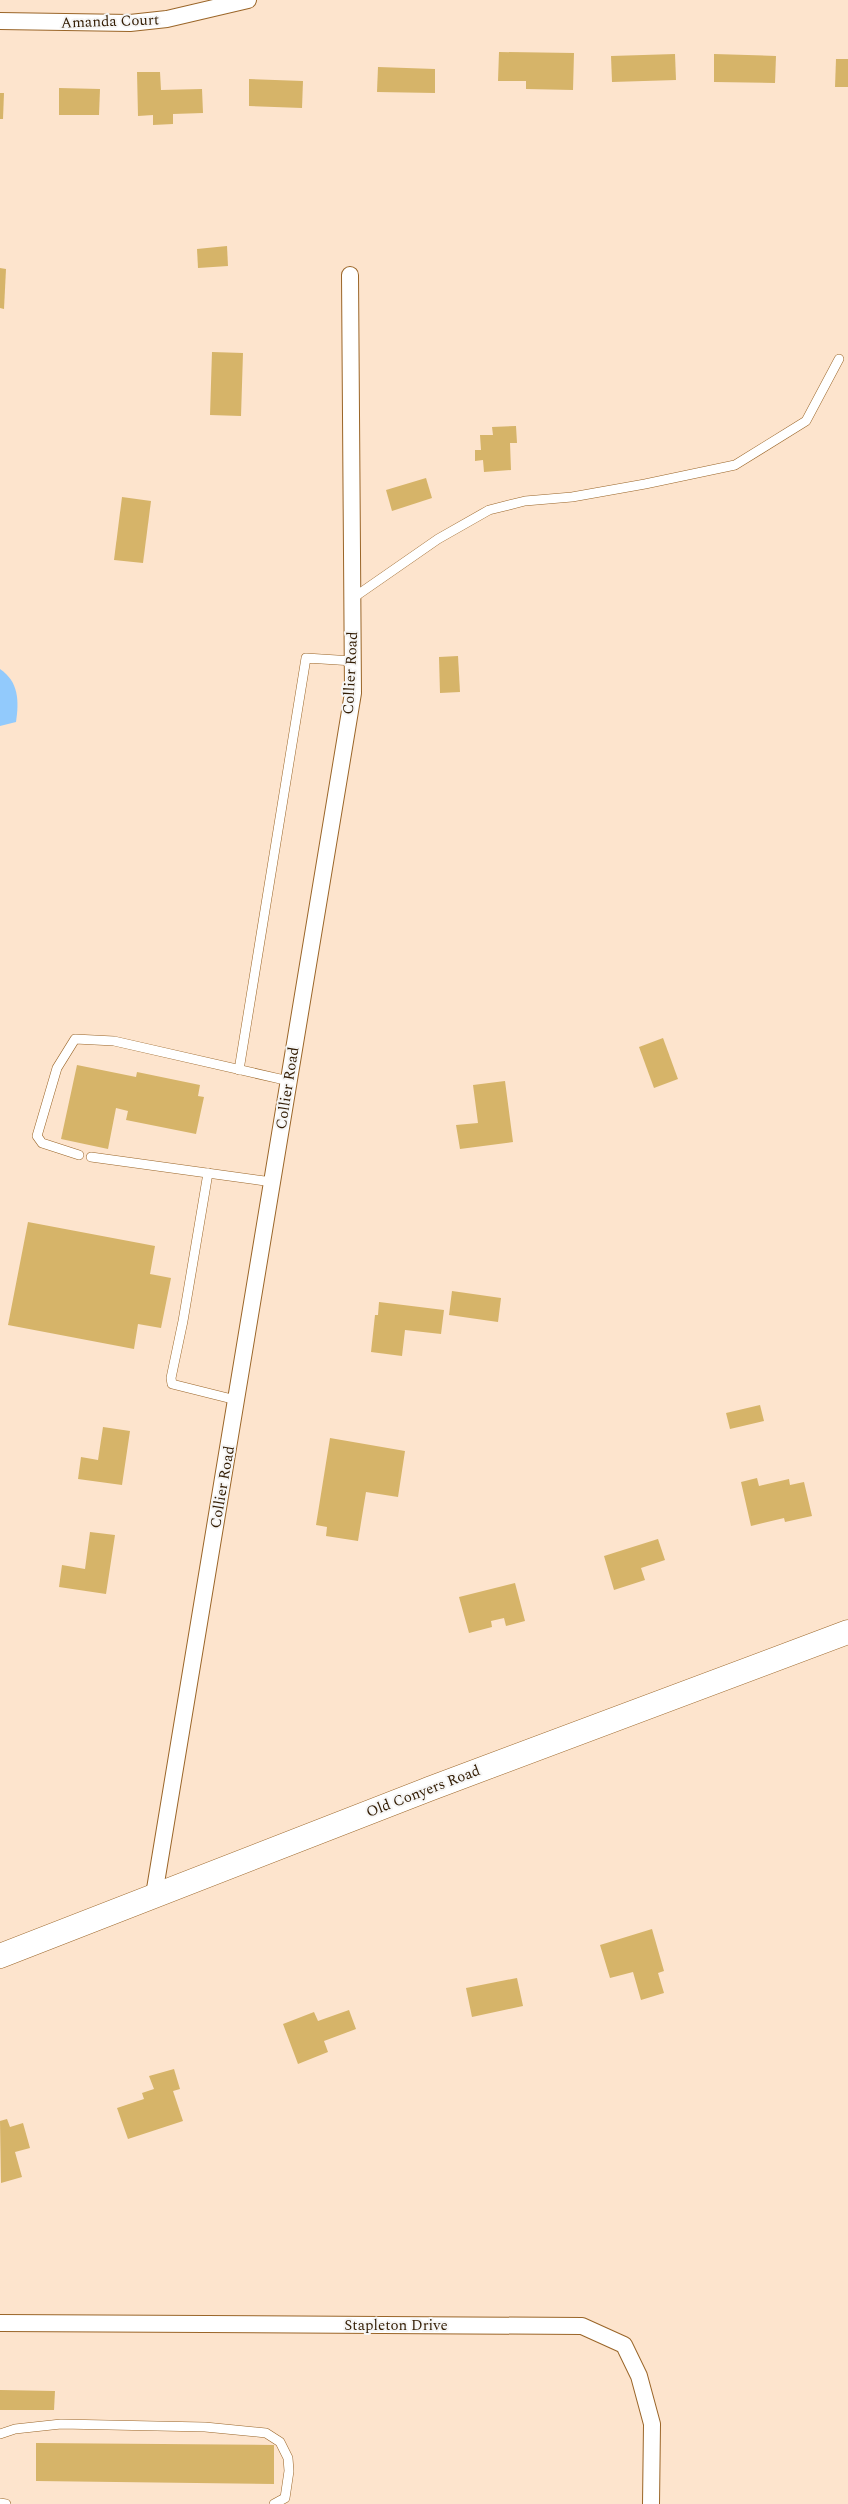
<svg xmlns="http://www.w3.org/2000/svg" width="848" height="2504" viewBox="0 0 848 2504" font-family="Spectral,serif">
<rect width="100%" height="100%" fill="#fde4cd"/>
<path fill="#92cafc" d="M0 669C19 682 19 701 16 722L0 726Z"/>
<g fill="#d6b469">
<polygon points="499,52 574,53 573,90 526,89 526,81 498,81"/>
<polygon points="675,54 676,80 612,82 611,56"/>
<polygon points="714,54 776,56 775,83 714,82"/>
<polygon points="836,59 848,59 848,87 835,87"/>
<polygon points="378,67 435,69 435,93 377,92"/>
<polygon points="137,72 160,72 161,90 202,89 203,113 173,114 173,124 153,125 153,115 138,116"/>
<polygon points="249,79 303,81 302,108 249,106"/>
<polygon points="59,88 100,89 99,115 59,115"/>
<polygon points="0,93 4,93 3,119 0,119"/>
<polygon points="227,246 228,266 198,268 197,249"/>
<polygon points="0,268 6,269 4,309 0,308"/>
<polygon points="212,352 243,353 241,416 210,415"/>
<polygon points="516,426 517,443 510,443 511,470 484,472 483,460 475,461 475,450 481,450 480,435 493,435 492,427"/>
<polygon points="426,478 432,498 392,511 386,490"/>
<polygon points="122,497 151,501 143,563 114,560"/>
<polygon points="458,656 460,692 440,693 439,657"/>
<polygon points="663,1038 678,1079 654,1088 639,1047"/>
<polygon points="77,1065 136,1077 137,1072 200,1085 198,1096 204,1097 196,1134 126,1120 128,1111 116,1108 108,1149 61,1139"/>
<polygon points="505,1081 513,1142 460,1149 456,1125 478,1123 473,1085"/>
<polygon points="28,1222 155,1246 150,1274 171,1278 161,1328 138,1324 134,1349 8,1325"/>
<polygon points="452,1291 501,1298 498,1322 449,1315"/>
<polygon points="379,1302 444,1310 441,1334 405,1330 402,1356 371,1352 375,1315 378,1315"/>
<polygon points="760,1405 764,1421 730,1429 726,1413"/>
<polygon points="103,1427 130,1431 122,1485 78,1479 81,1457 98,1460"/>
<polygon points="330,1438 405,1451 398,1497 366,1492 358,1541 326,1536 327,1527 316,1525"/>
<polygon points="757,1478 759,1486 789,1479 790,1485 804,1482 812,1516 785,1522 784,1518 751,1526 741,1482"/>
<polygon points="90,1532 115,1535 106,1594 59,1587 62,1565 85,1569"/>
<polygon points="658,1539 665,1560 641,1568 645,1580 614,1590 604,1556"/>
<polygon points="515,1583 525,1621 506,1626 504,1618 491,1621 492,1627 469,1633 459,1597"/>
<polygon points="652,1929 664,1971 658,1973 664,1993 641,2000 633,1972 610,1978 600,1945"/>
<polygon points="517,1978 523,2006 472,2017 466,1988"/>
<polygon points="349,2010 356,2029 324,2041 328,2052 298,2064 283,2024 314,2012 318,2021"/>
<polygon points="174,2069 180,2089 173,2091 183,2121 128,2139 117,2108 144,2099 142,2093 154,2089 149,2076"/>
<polygon points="7,2119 10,2127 23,2123 30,2148 15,2152 22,2177 1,2183 0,2121"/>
<polygon points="0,2390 55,2391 54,2410 0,2410"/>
<polygon points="36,2443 274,2445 274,2484 36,2481"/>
</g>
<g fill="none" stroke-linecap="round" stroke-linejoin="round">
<g stroke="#9a6528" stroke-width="10">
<g id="lane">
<polyline points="353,598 438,539 489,510 525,501 572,497 645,484 735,465 806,421 839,359"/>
<polyline points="239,1070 306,658 353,661"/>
<polyline points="79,1155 42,1143 37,1136 57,1068 75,1039 114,1041 289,1081"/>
<polyline points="91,1157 272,1182"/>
<polyline points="208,1173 183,1321 171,1378 172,1384 236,1400"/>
<polyline points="0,2434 15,2429 61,2424 205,2427 266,2433 280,2442 288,2458 289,2471 285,2498 274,2504"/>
<polyline points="0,2503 6,2504"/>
</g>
</g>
<g stroke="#9a6528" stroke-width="18">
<g id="street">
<polyline points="0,21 130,23 167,19 248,0"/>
<polyline points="154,1895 353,693 350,275"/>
<polyline points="0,2323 582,2326 624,2345 639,2376 652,2424 651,2504"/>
</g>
</g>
<g stroke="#9a6528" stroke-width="25">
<polyline id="secondary" points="0,1956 429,1789 848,1632"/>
</g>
<use href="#lane" stroke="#fff" stroke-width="9"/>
<use href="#street" stroke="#fff" stroke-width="16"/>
<use href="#secondary" stroke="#fff" stroke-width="24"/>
</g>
<g text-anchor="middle" stroke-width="4" stroke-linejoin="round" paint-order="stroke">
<g font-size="15" fill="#321c03" stroke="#f6f6f6">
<text transform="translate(110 21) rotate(-2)" y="5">Amanda Court</text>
<text transform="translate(350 673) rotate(-87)" y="5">Collier Road</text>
<text transform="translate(287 1088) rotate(-81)" y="5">Collier Road</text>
<text transform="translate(222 1487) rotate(-80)" y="5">Collier Road</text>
<text transform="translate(423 1791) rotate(-21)" y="5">Old Conyers Road</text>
<text x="396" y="2330">Stapleton Drive</text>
</g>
</g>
</svg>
